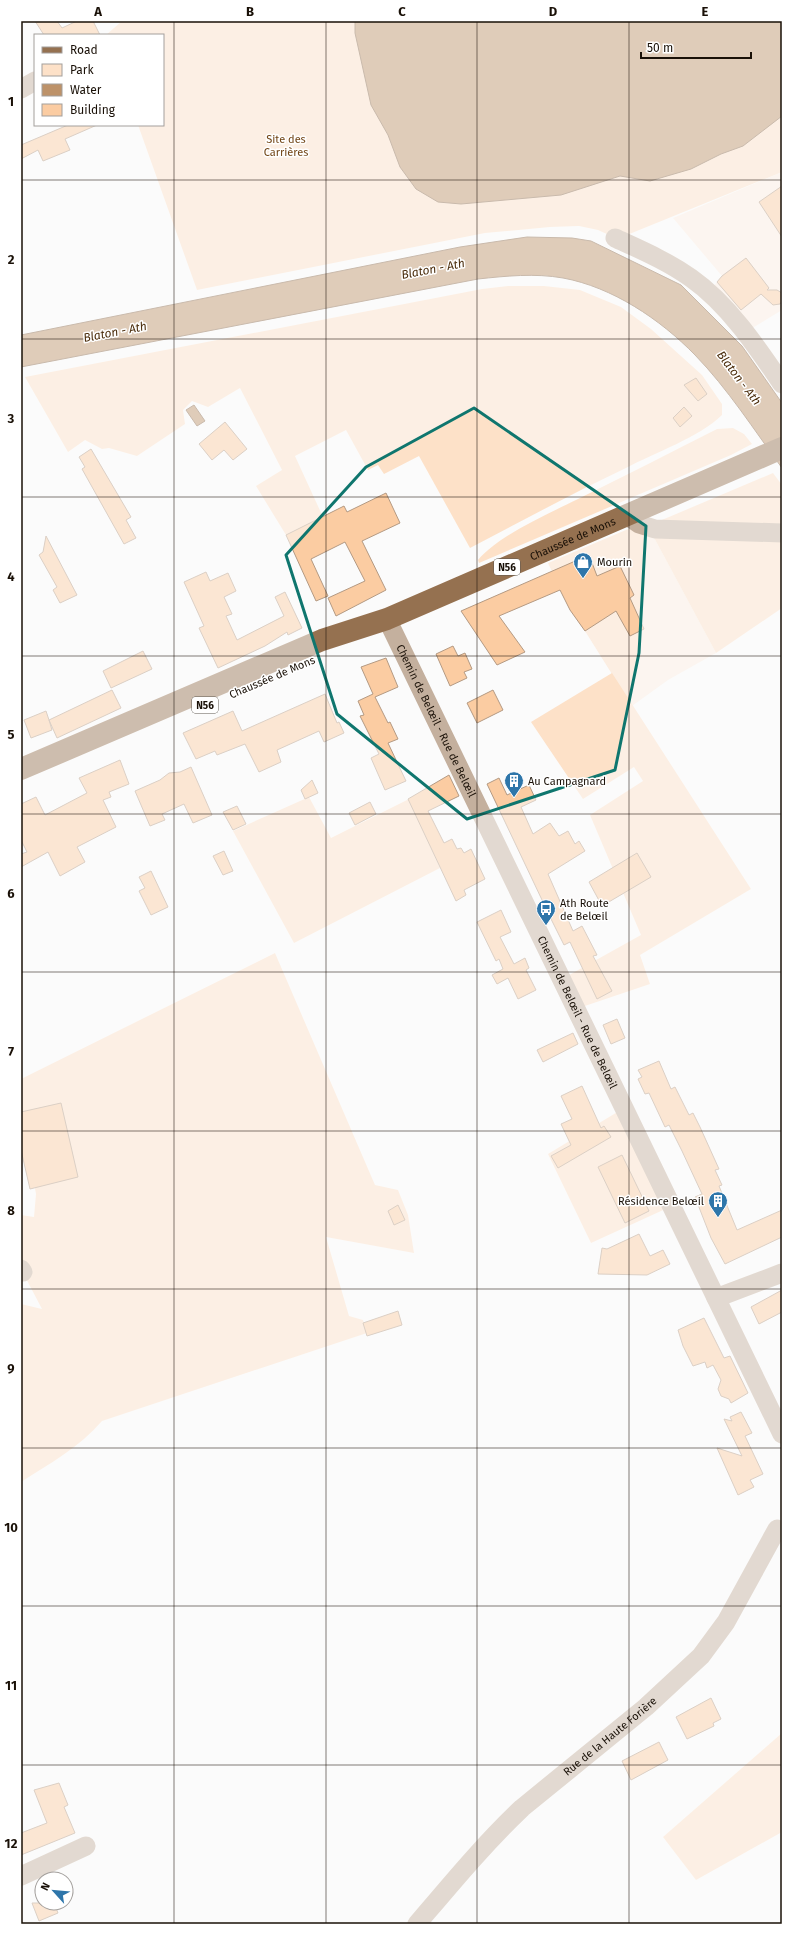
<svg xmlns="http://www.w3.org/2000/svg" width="803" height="1945" viewBox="0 0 803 1945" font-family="'Fira Sans',sans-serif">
<rect width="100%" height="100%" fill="#fbfbfb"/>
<g fill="#fceee2">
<polygon points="782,172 782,310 746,332 708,293 722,276 673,218"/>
<polygon points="633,527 652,534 716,653 668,680 632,706 585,631 570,610 548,563"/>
</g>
<g fill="#fde1c8">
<polygon points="122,21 782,21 782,172 627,235 620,240 598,230 579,226 550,227 485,233 197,290 138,125 163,125 163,35 106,35"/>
<path d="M508 286H544L580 290 621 307 651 329 702 375 722 404V415C700 437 654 453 626 468 573 493 522 521 470 548L419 456 384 474 378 465 368 470 346 430 295 456 323 517 286 535 256 486 282 470 240 388 208 407 192 401 183 410 185 424 137 456 109 448 102 449 85 440 68 452 25 377 482 289Z"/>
<path d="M733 428 744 434 752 444 731 455 479 563 478 560C499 535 548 514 578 499 624 476 670 453 717 429Z"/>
<polygon points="773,473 782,485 782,529 650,525"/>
<polygon points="652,534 782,540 782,608 716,653"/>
<polygon points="612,673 751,889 640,955 650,984 576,1009 562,979 641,935 590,815 643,781 634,767 583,799 531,722"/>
<polygon points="309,797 331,838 409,799 440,868 294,943 233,831"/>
<path d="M275 953 375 1185 398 1190 408 1215 414 1253 326 1237 349 1316 363 1320 367 1333 102 1421C80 1447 49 1464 21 1482V1304L42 1309 21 1269V1215L34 1217 36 1194 21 1113V1079Z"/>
<polygon points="624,1108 672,1206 591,1243 548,1154"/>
<polygon points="782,1733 782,1832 696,1880 663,1837"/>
</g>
<g fill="#bd9269" stroke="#8c6b4c">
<polygon points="355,21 782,21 782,116 743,146 721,154 691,169 650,181 620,176 561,195 461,204 438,202 416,189 400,167 388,135 371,105 355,33"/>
<path d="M527 237 572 238 591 241 681 285 742 346 782 403V468C754 430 728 389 695 355 660 319 612 287 563 278 535 273 506 276 478 279L21 367V335L460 247Z"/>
<polygon points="194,405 205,421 197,426 186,410"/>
</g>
<g fill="#fbcca2" stroke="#b49a83">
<polygon points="35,21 57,21 62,28 77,21 93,21 100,35 44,35"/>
<polygon points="68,125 97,125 65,139 70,150 43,161 38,150 21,159 21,145"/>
<polygon points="782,186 782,237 759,202"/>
<polygon points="746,258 769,288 767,290 777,290 782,293 782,301 780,304 773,305 761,294 741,310 717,282 722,276"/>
<polygon points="696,378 707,394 698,401 684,385"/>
<polygon points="684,407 692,416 680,427 673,418"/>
<polygon points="225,422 247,449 233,460 224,450 212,460 199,444"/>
<polygon points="91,449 131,517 126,520 136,538 124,544 82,469 85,467 79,457"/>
<polygon points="386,493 400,523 362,541 386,590 336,616 328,598 365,581 345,542 311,559 328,596 316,601 286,535 344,506 347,512"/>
<polygon points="46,536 77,595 60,603 53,590 57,587 39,555 43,552"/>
<polygon points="589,555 597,576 620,566 634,595 630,598 644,629 630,636 616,611 585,631 570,610 560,590 499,616 525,652 497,665 461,611"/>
<polygon points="206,572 210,581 228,573 236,591 224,597 232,614 226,616 237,640 284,616 275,597 285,592 302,628 288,635 287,632 265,646 218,668 199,628 204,626 184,582"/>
<polygon points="453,646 458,656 465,653 472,669 464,672 467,678 450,686 436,654"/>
<polygon points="143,651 152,669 111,688 103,671"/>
<polygon points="386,658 398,687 375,697 388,723 390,722 398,739 388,743 406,781 385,790 371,758 379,754 360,716 364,715 358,701 373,694 361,667"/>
<polygon points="112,690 121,708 57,738 49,720 52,730 31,738 24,720 46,711 49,720"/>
<polygon points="493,690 503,710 477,723 467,703"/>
<polygon points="325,694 337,723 339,722 344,733 324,742 319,731 277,750 281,762 259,772 245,744 217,755 215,751 196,759 183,733 233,711 242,731"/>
<polygon points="120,760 129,784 109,792 111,797 103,800 116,827 77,847 85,862 60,876 48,852 21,867 21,854 27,852 21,840 21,804 36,797 45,815 87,793 79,778"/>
<polygon points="191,767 212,815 193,823 184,804 162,814 165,820 150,826 135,791 160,780 169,773 180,772"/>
<polygon points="449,775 459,796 428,811 444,843 452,839 457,849 461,848 464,853 471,849 485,879 464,890 466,895 456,901 408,799"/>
<polygon points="499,778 507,795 529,785 536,800 521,807 533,834 550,823 559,836 568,831 575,844 579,841 585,851 548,874 573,931 582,926 597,955 593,956 612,991 597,999 570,942 564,945 552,921 487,784"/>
<polygon points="312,780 318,793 305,799 301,790"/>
<polygon points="370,802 376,814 355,825 349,813"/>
<polygon points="237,806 246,824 233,830 223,812"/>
<polygon points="224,851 233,871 223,875 213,856"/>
<polygon points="637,853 651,877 602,906 589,882"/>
<polygon points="151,871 168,907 151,915 139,891 145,888 139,877"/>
<polygon points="501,910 511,932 500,937 514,964 525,958 529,968 526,970 536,990 518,999 508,978 497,984 492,975 503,969 499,959 496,961 477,922"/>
<polygon points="617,1019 625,1038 611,1044 603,1025"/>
<polygon points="573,1033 578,1044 543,1062 537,1050"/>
<polygon points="659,1061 671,1089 675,1087 689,1115 693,1113 700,1127 719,1169 715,1170 722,1185 719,1186 737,1230 782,1210 782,1237 725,1264 711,1238 695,1197 702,1194 682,1151 669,1125 665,1127 649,1093 645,1094 638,1079 642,1077 638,1070"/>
<polygon points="582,1086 601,1128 604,1126 611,1137 558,1168 551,1156 571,1145 561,1124 572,1119 561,1096"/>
<polygon points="61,1103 78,1177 30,1189 21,1150 21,1112"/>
<polygon points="622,1155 649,1211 625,1223 598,1167"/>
<polygon points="398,1205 405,1220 394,1225 388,1211"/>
<polygon points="639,1234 650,1256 663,1250 670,1264 647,1275 598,1274 602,1248 607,1249"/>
<polygon points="782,1290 782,1312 759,1324 751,1307"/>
<polygon points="398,1311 402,1325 367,1336 363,1323"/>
<polygon points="704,1318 724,1358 730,1356 748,1393 731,1403 729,1399 721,1396 718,1389 721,1380 713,1365 707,1368 705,1362 693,1366 683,1346 678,1330"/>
<polygon points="741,1412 752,1433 745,1436 763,1474 750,1480 754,1487 738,1495 717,1448 742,1456 724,1419 732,1421 730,1417"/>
<polygon points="711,1698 721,1719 713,1723 714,1726 687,1739 676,1717"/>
<polygon points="659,1742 668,1760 631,1780 622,1761"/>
<polygon points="59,1783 68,1805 64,1807 75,1833 21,1855 21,1833 47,1823 34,1790"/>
<polygon points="32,1903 54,1903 58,1913 39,1921"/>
</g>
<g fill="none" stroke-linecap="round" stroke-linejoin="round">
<g stroke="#c4b09e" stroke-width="19">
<polyline points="21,89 35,81"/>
<path d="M615 238C641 250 667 261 691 278 728 304 757 347 782 384"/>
<polyline points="626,515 639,524 655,529 782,533"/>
<path id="s1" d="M387 619 782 1434"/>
<polyline points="21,1269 23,1272"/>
<polyline points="716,1298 782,1273"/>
<polyline points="21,1876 86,1846"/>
<path id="s2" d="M417 1924C451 1884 484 1844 522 1808L646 1707 701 1656 726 1622 777 1529"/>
</g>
<path stroke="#957150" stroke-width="22" id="s3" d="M21 769 322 640 387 619 782 448"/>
</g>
<path d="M0 0H803V1945H0ZM474 408 646 526 639 653 615 770 467 819 337 714 286 555 366 467Z" fill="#fbfbfb" fill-opacity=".55" fill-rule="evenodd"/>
<path fill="none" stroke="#0f766e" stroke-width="3" stroke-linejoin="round" d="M474 408 646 526 639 653 615 770 467 819 337 714 286 555 366 467Z"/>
<path fill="none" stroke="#191007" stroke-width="1" stroke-opacity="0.55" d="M174 21V1924M326 21V1924M477 21V1924M629 21V1924M21 180H782M21 339H782M21 497H782M21 656H782M21 814H782M21 972H782M21 1131H782M21 1289H782M21 1448H782M21 1606H782M21 1765H782"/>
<defs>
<g id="shop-pin" transform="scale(1)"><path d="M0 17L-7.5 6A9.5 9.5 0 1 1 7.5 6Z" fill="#2e76aa" stroke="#fff"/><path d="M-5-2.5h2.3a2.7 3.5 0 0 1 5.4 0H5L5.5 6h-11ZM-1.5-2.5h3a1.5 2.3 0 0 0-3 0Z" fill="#fff"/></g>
<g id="building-pin" transform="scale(1)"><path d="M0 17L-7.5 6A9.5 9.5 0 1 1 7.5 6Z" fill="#2e76aa" stroke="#fff"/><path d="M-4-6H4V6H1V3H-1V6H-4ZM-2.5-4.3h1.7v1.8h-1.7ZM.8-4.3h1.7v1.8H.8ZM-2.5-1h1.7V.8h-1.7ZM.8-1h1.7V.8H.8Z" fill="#fff"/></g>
<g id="bus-pin" transform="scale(1)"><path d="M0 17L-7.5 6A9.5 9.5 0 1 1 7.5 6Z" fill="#2e76aa" stroke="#fff"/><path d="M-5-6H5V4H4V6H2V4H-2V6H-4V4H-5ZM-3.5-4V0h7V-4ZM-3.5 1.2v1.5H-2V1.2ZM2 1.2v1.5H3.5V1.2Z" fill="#fff"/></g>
</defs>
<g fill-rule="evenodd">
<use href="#shop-pin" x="583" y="562"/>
<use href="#building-pin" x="514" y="781"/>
<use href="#bus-pin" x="546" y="909"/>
<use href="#building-pin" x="718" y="1201"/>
</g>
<g text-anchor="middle" stroke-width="3" stroke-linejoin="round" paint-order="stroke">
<g fill="#fff" stroke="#5e5851" stroke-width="1">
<rect x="494" y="559" width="26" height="16" rx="3"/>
<rect x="192" y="697" width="26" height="16" rx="3"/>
</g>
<g font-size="10" font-weight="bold" fill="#191007">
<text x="507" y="571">N56</text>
<text x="205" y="709">N56</text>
</g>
<g font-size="11" fill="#714516" stroke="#fff">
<text x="286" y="143">Site des<tspan x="286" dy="13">Carrières</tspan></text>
</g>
<g font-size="11" fill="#191007" stroke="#fff">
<text dy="4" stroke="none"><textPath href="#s3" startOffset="598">Chaussée de Mons</textPath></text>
<text transform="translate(272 677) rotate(-23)" y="4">Chaussée de Mons</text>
<text dy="4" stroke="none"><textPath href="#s1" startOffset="113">Chemin de Belœil - Rue de Belœil</textPath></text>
<text dy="4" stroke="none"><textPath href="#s1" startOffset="437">Chemin de Belœil - Rue de Belœil</textPath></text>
<text dy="4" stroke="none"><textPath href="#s2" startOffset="270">Rue de la Haute Forière</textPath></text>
</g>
<g font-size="11" fill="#191007" stroke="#fff" text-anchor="start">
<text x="597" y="566">Mourin</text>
<text x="528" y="785">Au Campagnard</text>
<text x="560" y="907">Ath Route<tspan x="560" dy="13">de Belœil</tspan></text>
<text x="704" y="1205" text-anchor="end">Résidence Belœil</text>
</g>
<g font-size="12" font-style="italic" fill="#4b2d0c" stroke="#fff">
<text transform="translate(433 269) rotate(-11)" y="4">Blaton - Ath</text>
<text transform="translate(115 332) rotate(-11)" y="4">Blaton - Ath</text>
<text transform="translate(739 378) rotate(53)" y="4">Blaton - Ath</text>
</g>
</g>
<rect width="803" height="1945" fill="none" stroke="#ffffff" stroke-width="44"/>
<rect x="34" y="34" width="130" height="92" fill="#ffffff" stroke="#a39f9c"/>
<rect x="42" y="47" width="20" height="6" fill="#957150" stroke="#a39f9c"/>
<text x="70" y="54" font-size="12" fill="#191007">Road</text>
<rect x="42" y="64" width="20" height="12" fill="#fde1c8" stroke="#a39f9c"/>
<text x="70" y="74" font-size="12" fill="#191007">Park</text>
<rect x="42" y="84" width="20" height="12" fill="#bd9269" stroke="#a39f9c"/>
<text x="70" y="94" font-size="12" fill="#191007">Water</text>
<rect x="42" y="104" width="20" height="12" fill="#fbcca2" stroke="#a39f9c"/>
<text x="70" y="114" font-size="12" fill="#191007">Building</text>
<g transform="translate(54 1891) rotate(297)"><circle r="19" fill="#ffffff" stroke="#a39f9c"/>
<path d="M0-3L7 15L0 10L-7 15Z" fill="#2e76aa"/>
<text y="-6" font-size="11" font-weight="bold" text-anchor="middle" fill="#191007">N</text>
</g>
<path d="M641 52v6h110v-6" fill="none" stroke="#191007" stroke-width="2"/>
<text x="647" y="52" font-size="12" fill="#191007" stroke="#ffffff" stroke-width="3" paint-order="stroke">50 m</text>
<rect x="22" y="22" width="759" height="1901" fill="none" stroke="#191007" stroke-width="1.5"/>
<g font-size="13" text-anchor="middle" font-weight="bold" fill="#191007">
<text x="98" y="16">A</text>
<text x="250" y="16">B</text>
<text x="402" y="16">C</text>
<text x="553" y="16">D</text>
<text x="705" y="16">E</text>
<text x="11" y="106">1</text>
<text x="11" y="264">2</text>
<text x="11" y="423">3</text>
<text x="11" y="581">4</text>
<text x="11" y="739">5</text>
<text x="11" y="898">6</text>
<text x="11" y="1056">7</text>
<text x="11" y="1215">8</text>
<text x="11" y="1373">9</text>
<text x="11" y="1532">10</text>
<text x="11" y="1690">11</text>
<text x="11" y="1848">12</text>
</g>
</svg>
